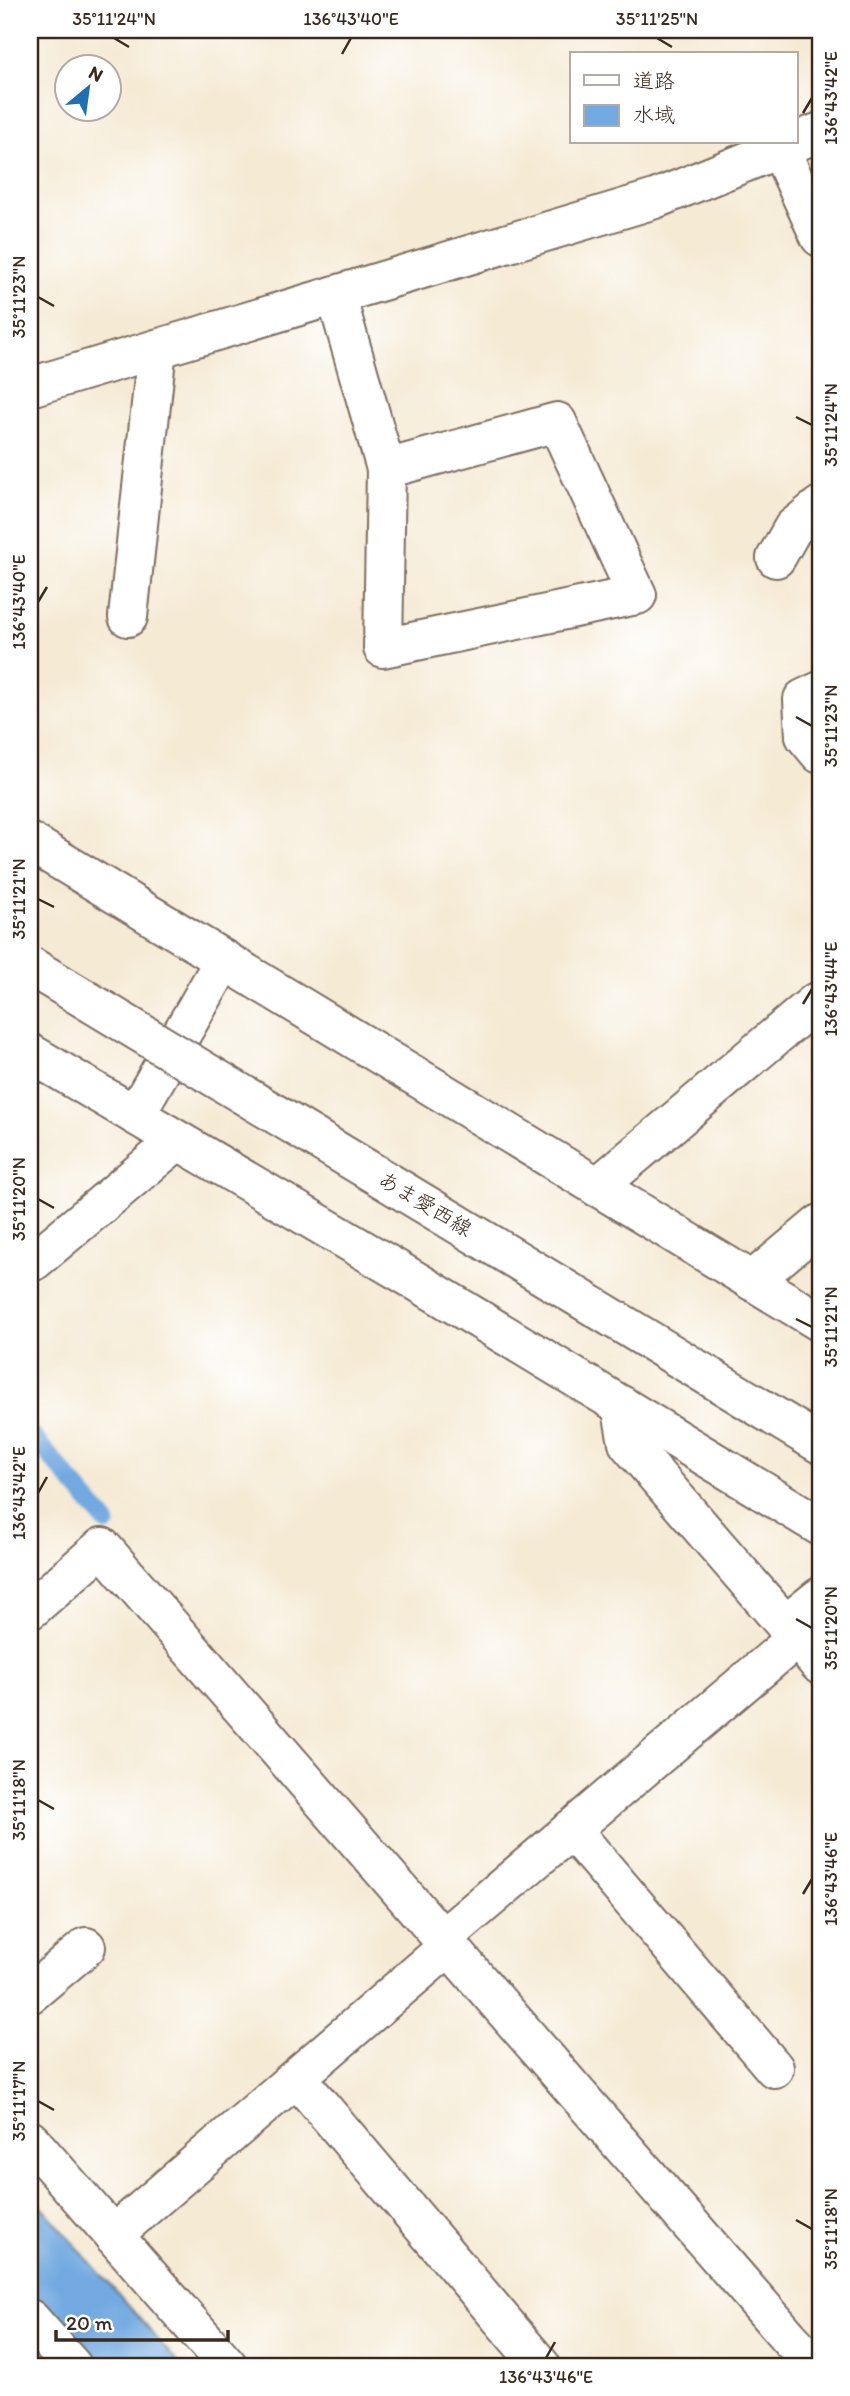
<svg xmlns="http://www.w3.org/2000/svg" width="850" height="2396" viewBox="0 0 850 2396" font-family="Itim,'Klee One',sans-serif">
<rect width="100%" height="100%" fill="#fff"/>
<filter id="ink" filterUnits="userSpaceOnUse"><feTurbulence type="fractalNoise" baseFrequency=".0143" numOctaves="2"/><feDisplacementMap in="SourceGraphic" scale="14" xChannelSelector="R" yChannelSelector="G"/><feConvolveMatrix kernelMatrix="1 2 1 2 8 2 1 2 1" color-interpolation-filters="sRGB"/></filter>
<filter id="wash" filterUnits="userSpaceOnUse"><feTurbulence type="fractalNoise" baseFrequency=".00686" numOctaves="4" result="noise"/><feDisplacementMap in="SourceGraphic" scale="28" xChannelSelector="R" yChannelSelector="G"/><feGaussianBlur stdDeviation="1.57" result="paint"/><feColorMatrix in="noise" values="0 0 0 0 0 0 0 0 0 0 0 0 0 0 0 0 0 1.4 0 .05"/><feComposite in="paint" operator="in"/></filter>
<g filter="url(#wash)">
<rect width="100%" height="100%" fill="#f5ead4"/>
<polygon fill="#71a9e0" stroke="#566a7f" stroke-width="2" points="30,2193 181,2366 81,2366 30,2308"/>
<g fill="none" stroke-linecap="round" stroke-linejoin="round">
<polyline stroke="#71a9e0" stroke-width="18" points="30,1433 107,1523"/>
</g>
</g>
<g filter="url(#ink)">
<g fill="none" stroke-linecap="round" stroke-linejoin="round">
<g stroke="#7c6d5e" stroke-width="42">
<g id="minor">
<polyline points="780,149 820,237"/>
<polyline points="336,295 386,469 383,648 637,595 557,422 386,469"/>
<polyline points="30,387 655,199 820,132"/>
<polyline points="776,558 793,528 820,506"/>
<polyline points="128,617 157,349"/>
<polyline points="820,691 803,699 805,736 820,754"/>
<polyline points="30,842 820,1322"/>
<polyline points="30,1053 416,1281 820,1526"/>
<polyline points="135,1115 224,960"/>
<polyline points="597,1187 816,1002"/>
<polyline points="34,1261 177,1141"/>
<polyline points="752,1281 820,1224"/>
<polyline points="621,1405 628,1443 820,1665"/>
<polyline points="30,1610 102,1547 791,2340 816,2366"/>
<polyline points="785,1625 820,1597"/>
<polyline points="571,1829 774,2068"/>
<polyline points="442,1939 797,1638"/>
<polyline points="30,1994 86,1947"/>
<polyline points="297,2078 541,2366"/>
<polyline points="30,2140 228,2366"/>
<polyline points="113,2235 449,1946"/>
<polyline points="30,2319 72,2366"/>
</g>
</g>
<g stroke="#7c6d5e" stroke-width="42">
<polyline id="major" points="494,1246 820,1444"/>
</g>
<use href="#minor" stroke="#fff" stroke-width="38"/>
<use href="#major" stroke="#fff" stroke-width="38"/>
<g stroke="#7c6d5e" stroke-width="42" stroke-linecap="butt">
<polyline id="major-bridge" points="30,966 494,1246"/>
</g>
<use href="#major-bridge" stroke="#fff" stroke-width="38"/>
</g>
</g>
<path fill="none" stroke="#3b2a1e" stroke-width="2.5" d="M114 38 129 47M657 38 672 47M342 54 351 38M803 113 812 98M38 297 54 306M796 417 812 425M38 602 47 587M796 717 812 726M38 899 54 907M803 1004 812 989M38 1199 54 1208M796 1319 812 1327M38 1493 47 1477M796 1619 812 1628M38 1800 54 1809M803 1894 812 1879M38 2101 54 2110M796 2220 812 2229M546 2358 555 2342"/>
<g text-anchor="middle" stroke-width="7" stroke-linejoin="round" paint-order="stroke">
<g font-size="21" fill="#3b2a1e" stroke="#fff">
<text transform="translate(425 1204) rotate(31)" y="7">あま愛西線</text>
</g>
</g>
<rect width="850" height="2396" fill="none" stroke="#fff" stroke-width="77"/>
<rect x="570" y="52" width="228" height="91" fill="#ffffff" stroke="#b1aaa5" stroke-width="2"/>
<rect x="584" y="75" width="35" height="10" fill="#ffffff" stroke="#b1aaa5" stroke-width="2"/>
<text x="633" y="88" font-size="21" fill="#3b2a1e">道路</text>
<rect x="584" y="105" width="35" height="21" fill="#71a9e0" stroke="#b1aaa5" stroke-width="2"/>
<text x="633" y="122" font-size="21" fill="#3b2a1e">水域</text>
<g transform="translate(88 88) rotate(29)"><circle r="33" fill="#ffffff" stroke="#b1aaa5" stroke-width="2"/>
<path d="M0-5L12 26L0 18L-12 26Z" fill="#1f6fb2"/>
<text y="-10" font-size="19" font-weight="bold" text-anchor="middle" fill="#3b2a1e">N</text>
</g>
<path d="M56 2330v10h172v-10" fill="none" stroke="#3b2a1e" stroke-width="3.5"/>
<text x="66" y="2330" font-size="21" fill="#3b2a1e" stroke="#ffffff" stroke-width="5" paint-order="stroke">20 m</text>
<rect x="38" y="38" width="774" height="2320" fill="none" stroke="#3b2a1e" stroke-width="2.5"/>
<g font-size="18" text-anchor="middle" fill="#3b2a1e">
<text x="114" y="25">35°11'24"N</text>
<text x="351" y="25">136°43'40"E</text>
<text x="657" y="25">35°11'25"N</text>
<text transform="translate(831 98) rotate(-90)" y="6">136°43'42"E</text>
<text transform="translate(19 297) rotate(-90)" y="6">35°11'23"N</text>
<text transform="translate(831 425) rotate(-90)" y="6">35°11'24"N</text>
<text transform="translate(19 602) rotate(-90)" y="6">136°43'40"E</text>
<text transform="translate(831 726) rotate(-90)" y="6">35°11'23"N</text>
<text transform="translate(19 899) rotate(-90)" y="6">35°11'21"N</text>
<text transform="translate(831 989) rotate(-90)" y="6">136°43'44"E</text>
<text transform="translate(19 1199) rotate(-90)" y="6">35°11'20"N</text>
<text transform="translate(831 1327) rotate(-90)" y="6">35°11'21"N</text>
<text transform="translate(19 1493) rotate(-90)" y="6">136°43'42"E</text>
<text transform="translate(831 1628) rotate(-90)" y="6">35°11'20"N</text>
<text transform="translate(19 1800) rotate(-90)" y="6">35°11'18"N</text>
<text transform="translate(831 1879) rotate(-90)" y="6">136°43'46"E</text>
<text transform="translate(19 2101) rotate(-90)" y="6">35°11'17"N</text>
<text transform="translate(831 2229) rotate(-90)" y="6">35°11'18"N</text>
<text x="546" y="2383">136°43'46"E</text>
</g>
</svg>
